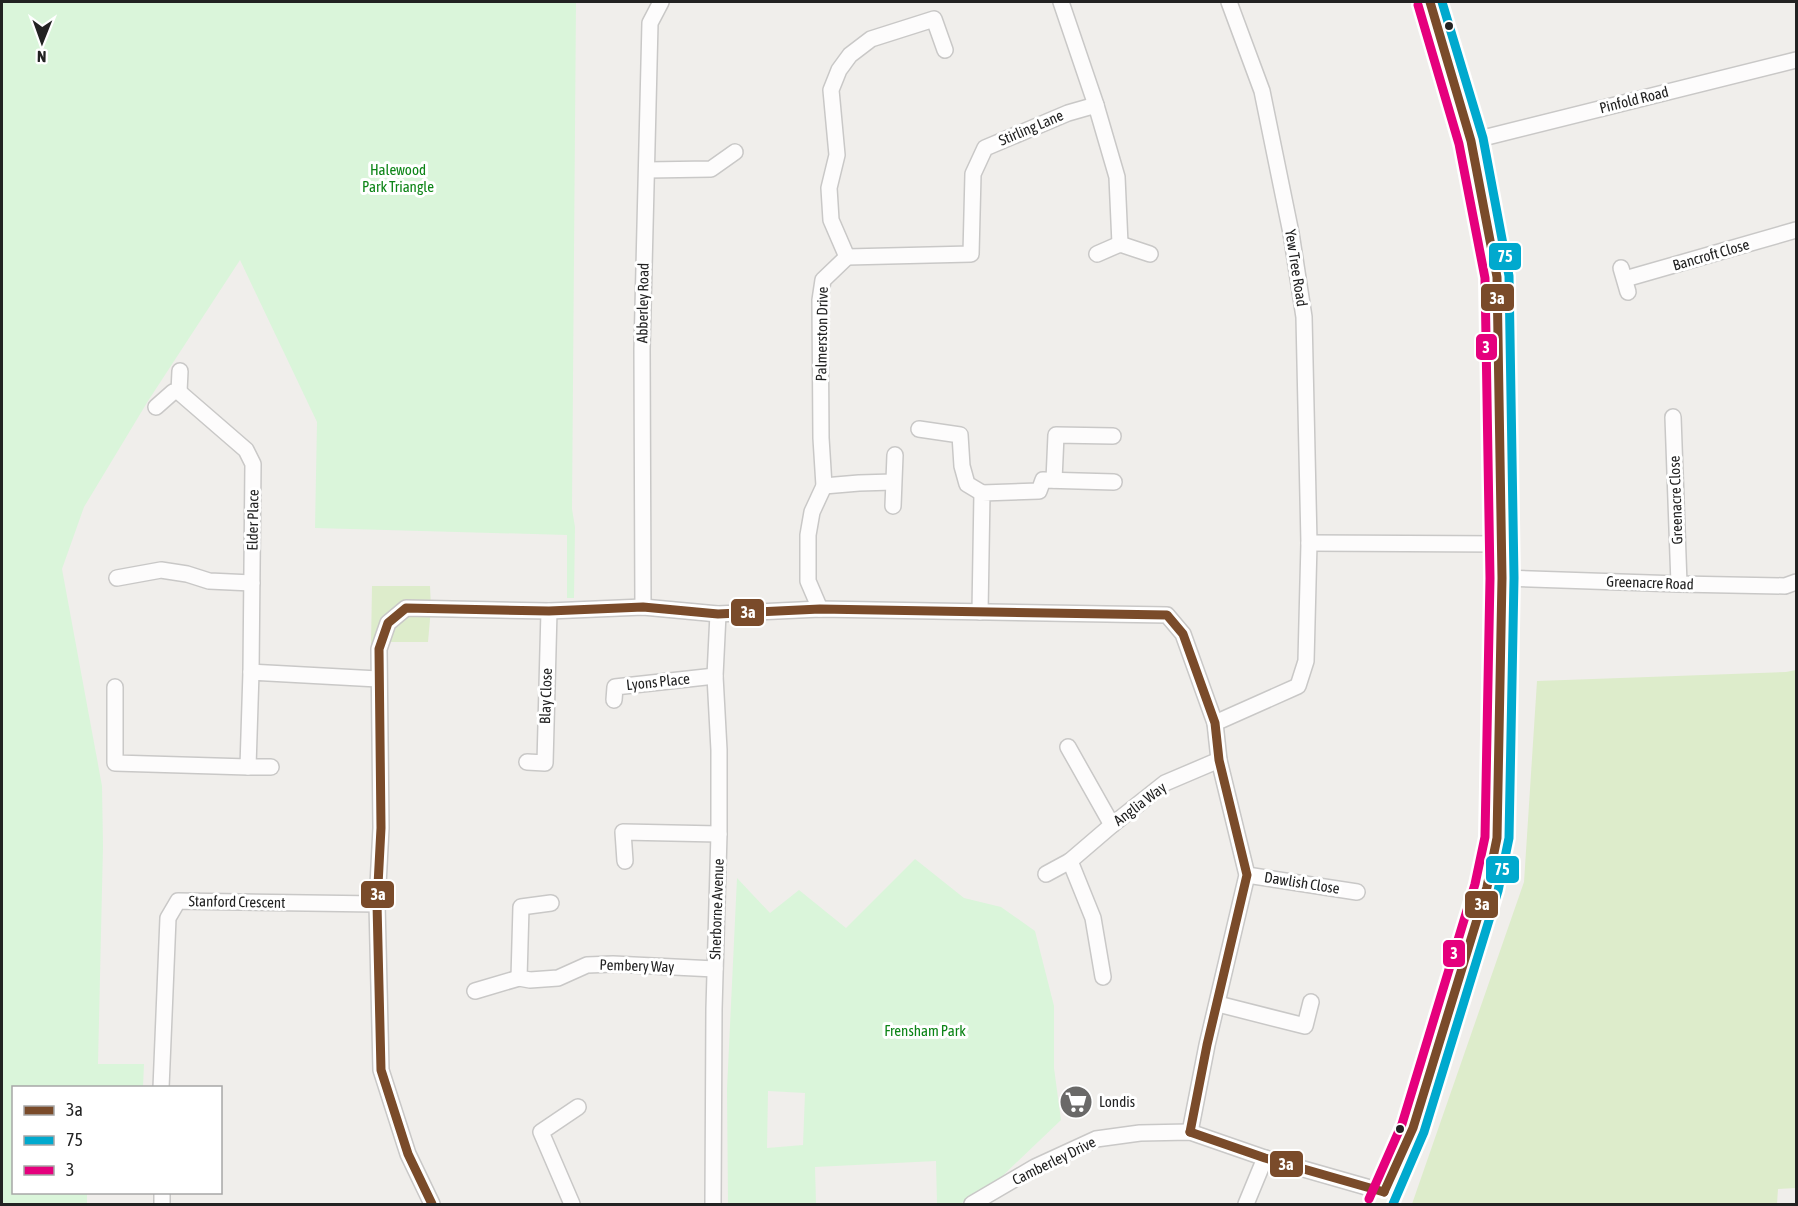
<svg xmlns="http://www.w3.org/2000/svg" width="1798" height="1206" viewBox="0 0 1798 1206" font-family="'Asap Condensed',sans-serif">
<rect width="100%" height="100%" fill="#f0eeeb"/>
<g fill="#ddeccb">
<polygon points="372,586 430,586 431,608 428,642 382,642 379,660 371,646"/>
<polygon points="1796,670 1796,1188 1778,1189 1777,1204 1412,1204 1524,882 1537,681 1786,672"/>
</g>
<g fill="#daf5da" fill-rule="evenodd">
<polygon points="2,2 576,2 572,509 575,527 574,598 567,598 567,535 315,528 317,422 240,260 148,401 84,507 62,569 102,786 103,846 98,1064 144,1064 143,1087 14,1088 14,1192 87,1193 87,1204 2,1204"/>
<path d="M915 859 964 898 1001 907 1035 931 1054 1006V1068L1061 1120 993 1185 960 1204H937L936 1161 815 1167 816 1204H728L727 1089 737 878 770 913 799 890 846 928ZM768 1091 805 1093 803 1145 767 1148Z"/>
</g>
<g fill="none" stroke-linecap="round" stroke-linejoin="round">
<g stroke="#c9c8c7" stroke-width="18">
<g id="street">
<polyline points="1061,2 1096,105"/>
<polyline points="1471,141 1796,60"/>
<polyline points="647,170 711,169 735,152"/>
<polyline points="1097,254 1120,244 1150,254"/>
<polyline points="847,257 971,254 973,174 985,148 1068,113 1096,105 1117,177 1120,244"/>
<polyline points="1621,268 1628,292"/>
<polyline points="1625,279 1796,230"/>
<polyline points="179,392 180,371"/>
<polyline points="156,407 173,392 179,392 246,450 253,464 251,672"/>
<polyline points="1673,417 1679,584"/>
<polyline points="919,429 960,435 962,466 967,484 982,493"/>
<polyline points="1054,480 1056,435 1113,436"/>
<polyline points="824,486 859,483 893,482"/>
<polyline points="893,506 895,455"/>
<polyline points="1309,543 1502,544"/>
<polyline points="117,578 161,570 187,574 209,581 252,583"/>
<polyline points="1502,578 1679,584 1785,586 1796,582"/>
<polyline points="643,607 642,349 650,23 661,2"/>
<polyline points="820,609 808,581 808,535 812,512 824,486 821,438 820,300 823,280 847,257 831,220 829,188 837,155 831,90 839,70 850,55 871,39 934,19 945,50"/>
<polyline points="980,612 982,493 1039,491 1043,480 1114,482"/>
<polyline points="115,687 115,763 248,767 251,672 378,679"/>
<polyline points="614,700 615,687 715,676"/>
<polyline points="1215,723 1298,686 1306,661 1309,543 1304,317 1291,233 1262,91 1229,2"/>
<polyline points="1068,747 1112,825"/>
<polyline points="527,762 545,763 549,611"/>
<polyline points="248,767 271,767"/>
<polyline points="625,861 623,832 719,834"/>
<polyline points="1046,874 1070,861"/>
<polyline points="1247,875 1357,892"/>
<polyline points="551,903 521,907 519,978 530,980 558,978 587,965 613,964 715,969"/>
<polyline points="1103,977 1093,918 1070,861 1112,825 1165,783 1219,760"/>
<polyline points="475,991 519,978"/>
<polyline points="1218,1004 1305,1026 1311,1002"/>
<polyline points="161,1088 168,918 178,901 377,904"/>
<polyline points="162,1192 162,1204"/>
<polyline points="432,1204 408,1154 381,1070 377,904 381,828 379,649 388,623 406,608 549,611 643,607 718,614 820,609 1167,615 1183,634 1215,723 1219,760 1247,875 1207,1045 1190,1132"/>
<polyline points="572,1204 541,1132 578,1107"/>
<polyline points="713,1204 714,1009 719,834 719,750 715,676 718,614"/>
<polyline points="972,1204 1035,1167 1096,1139 1140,1133 1190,1132 1265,1158 1384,1192"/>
<polyline points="1246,1204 1265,1158"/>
</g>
</g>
<g stroke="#999a82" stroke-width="26">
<polyline id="secondary" points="1380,1204 1413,1128 1487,887 1497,838 1502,578 1497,277 1471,141 1430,2"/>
</g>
<use href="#street" stroke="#fdfcfc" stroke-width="15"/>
<use href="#secondary" stroke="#f4f4ed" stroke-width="22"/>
<g stroke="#fff" stroke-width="14">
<g id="bus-1">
<polyline points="1190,1132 1265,1158 1384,1192"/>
<polyline points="1384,1192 1413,1128 1487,887 1497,838 1502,578 1497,277 1471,141 1430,2"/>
<polyline points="432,1204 408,1154 381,1070 377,904 381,828 379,649 388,623 406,608 549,611 643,607 718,614 820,609 1167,615 1183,634 1215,723 1219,760 1247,875 1207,1045 1190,1132"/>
</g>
</g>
<g stroke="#fff" stroke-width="14">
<polyline id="bus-2" points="1393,1204 1424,1132 1498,891 1509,838 1514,578 1509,276 1483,138 1442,2"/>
</g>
<g stroke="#fff" stroke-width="14">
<polyline id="bus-3" points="1369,1199 1402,1124 1475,884 1485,837 1490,578 1485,278 1459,144 1418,5"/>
</g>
<use href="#bus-1" stroke="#7a4b2a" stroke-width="9"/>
<use href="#bus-2" stroke="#00a9ce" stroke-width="9"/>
<use href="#bus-3" stroke="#e5007d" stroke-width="9"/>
</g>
<defs>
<g id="supermarket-disc" transform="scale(1.725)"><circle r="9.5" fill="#6a6968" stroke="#fff"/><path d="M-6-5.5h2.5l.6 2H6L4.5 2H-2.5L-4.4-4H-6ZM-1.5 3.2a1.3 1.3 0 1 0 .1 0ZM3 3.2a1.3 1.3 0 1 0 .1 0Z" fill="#fff"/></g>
</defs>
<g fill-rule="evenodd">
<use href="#supermarket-disc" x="1076" y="1102"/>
</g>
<g fill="#222" stroke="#fff" stroke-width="2">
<circle cx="1449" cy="26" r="5"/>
<circle cx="1400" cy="1129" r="5"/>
</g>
<g text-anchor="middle" stroke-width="6" stroke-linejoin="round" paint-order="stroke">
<g font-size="15" fill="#222" stroke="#fff">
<text transform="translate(1634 100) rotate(-14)" y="5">Pinfold Road</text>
<text transform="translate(1031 128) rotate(-23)" y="5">Stirling Lane</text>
<text transform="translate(1711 255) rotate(-16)" y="5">Bancroft Close</text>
<text transform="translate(1296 268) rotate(81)" y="5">Yew Tree Road</text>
<text transform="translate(643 303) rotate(-89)" y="5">Abberley Road</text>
<text transform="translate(822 334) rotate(-89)" y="5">Palmerston Drive</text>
<text transform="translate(1676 500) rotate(-92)" y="5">Greenacre Close</text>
<text transform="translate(253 520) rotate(-89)" y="5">Elder Place</text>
<text transform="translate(1650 583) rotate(2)" y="5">Greenacre Road</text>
<text transform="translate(658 682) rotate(-6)" y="5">Lyons Place</text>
<text transform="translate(546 696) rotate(-88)" y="5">Blay Close</text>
<text transform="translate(1140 804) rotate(-37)" y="5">Anglia Way</text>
<text transform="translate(1302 883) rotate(9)" y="5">Dawlish Close</text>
<text transform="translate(237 902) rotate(1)" y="5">Stanford Crescent</text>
<text transform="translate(717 909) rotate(-88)" y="5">Sherborne Avenue</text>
<text transform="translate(637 966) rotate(2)" y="5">Pembery Way</text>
<text transform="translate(1054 1161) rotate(-26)" y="5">Camberley Drive</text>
</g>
<g font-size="15" fill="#0c8416" stroke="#fff">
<text x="398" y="175">Halewood<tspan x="398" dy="17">Park Triangle</tspan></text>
<text x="925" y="1036">Frensham Park</text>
</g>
<g font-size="15" fill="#222" stroke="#fff" text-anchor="start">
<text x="1099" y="1107">Londis</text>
</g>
</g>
<g stroke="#fff" stroke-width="2">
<rect x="1488" y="242" width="34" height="29" rx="6" fill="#00a9ce"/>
<rect x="1480" y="283" width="35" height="29" rx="6" fill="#7a4b2a"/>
<rect x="1475" y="333" width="23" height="28" rx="6" fill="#e5007d"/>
<rect x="730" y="598" width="35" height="29" rx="6" fill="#7a4b2a"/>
<rect x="1485" y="855" width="35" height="29" rx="6" fill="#00a9ce"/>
<rect x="360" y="880" width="35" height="29" rx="6" fill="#7a4b2a"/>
<rect x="1464" y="890" width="35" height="29" rx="6" fill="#7a4b2a"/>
<rect x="1442" y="939" width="24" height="29" rx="6" fill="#e5007d"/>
<rect x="1269" y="1150" width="35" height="28" rx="6" fill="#7a4b2a"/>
</g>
<g font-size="16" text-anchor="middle" font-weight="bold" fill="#fff">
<text x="1505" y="262">75</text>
<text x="1497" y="304">3a</text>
<text x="1486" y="353">3</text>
<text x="748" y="618">3a</text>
<text x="1502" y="875">75</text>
<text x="378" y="900">3a</text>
<text x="1482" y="910">3a</text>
<text x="1454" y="959">3</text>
<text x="1286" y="1170">3a</text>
</g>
<rect width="1798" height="1206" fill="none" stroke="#222222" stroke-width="6"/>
<rect x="12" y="1086" width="210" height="108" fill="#ffffff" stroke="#a7a7a7" stroke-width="1.5"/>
<rect x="24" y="1106" width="30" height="9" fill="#7a4b2a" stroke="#a7a7a7" stroke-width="1.5"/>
<text x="66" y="1116" font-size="18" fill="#222222">3a</text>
<rect x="24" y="1136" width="30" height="9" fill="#00a9ce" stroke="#a7a7a7" stroke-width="1.5"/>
<text x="66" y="1146" font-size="18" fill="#222222">75</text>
<rect x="24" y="1166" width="30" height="9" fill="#e5007d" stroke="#a7a7a7" stroke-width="1.5"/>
<text x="66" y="1176" font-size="18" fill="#222222">3</text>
<g transform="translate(42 42) rotate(181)" stroke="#ffffff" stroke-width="4.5" paint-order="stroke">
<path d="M0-4.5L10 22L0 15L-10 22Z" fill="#222222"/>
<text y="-9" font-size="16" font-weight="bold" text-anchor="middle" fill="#222222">N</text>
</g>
</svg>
